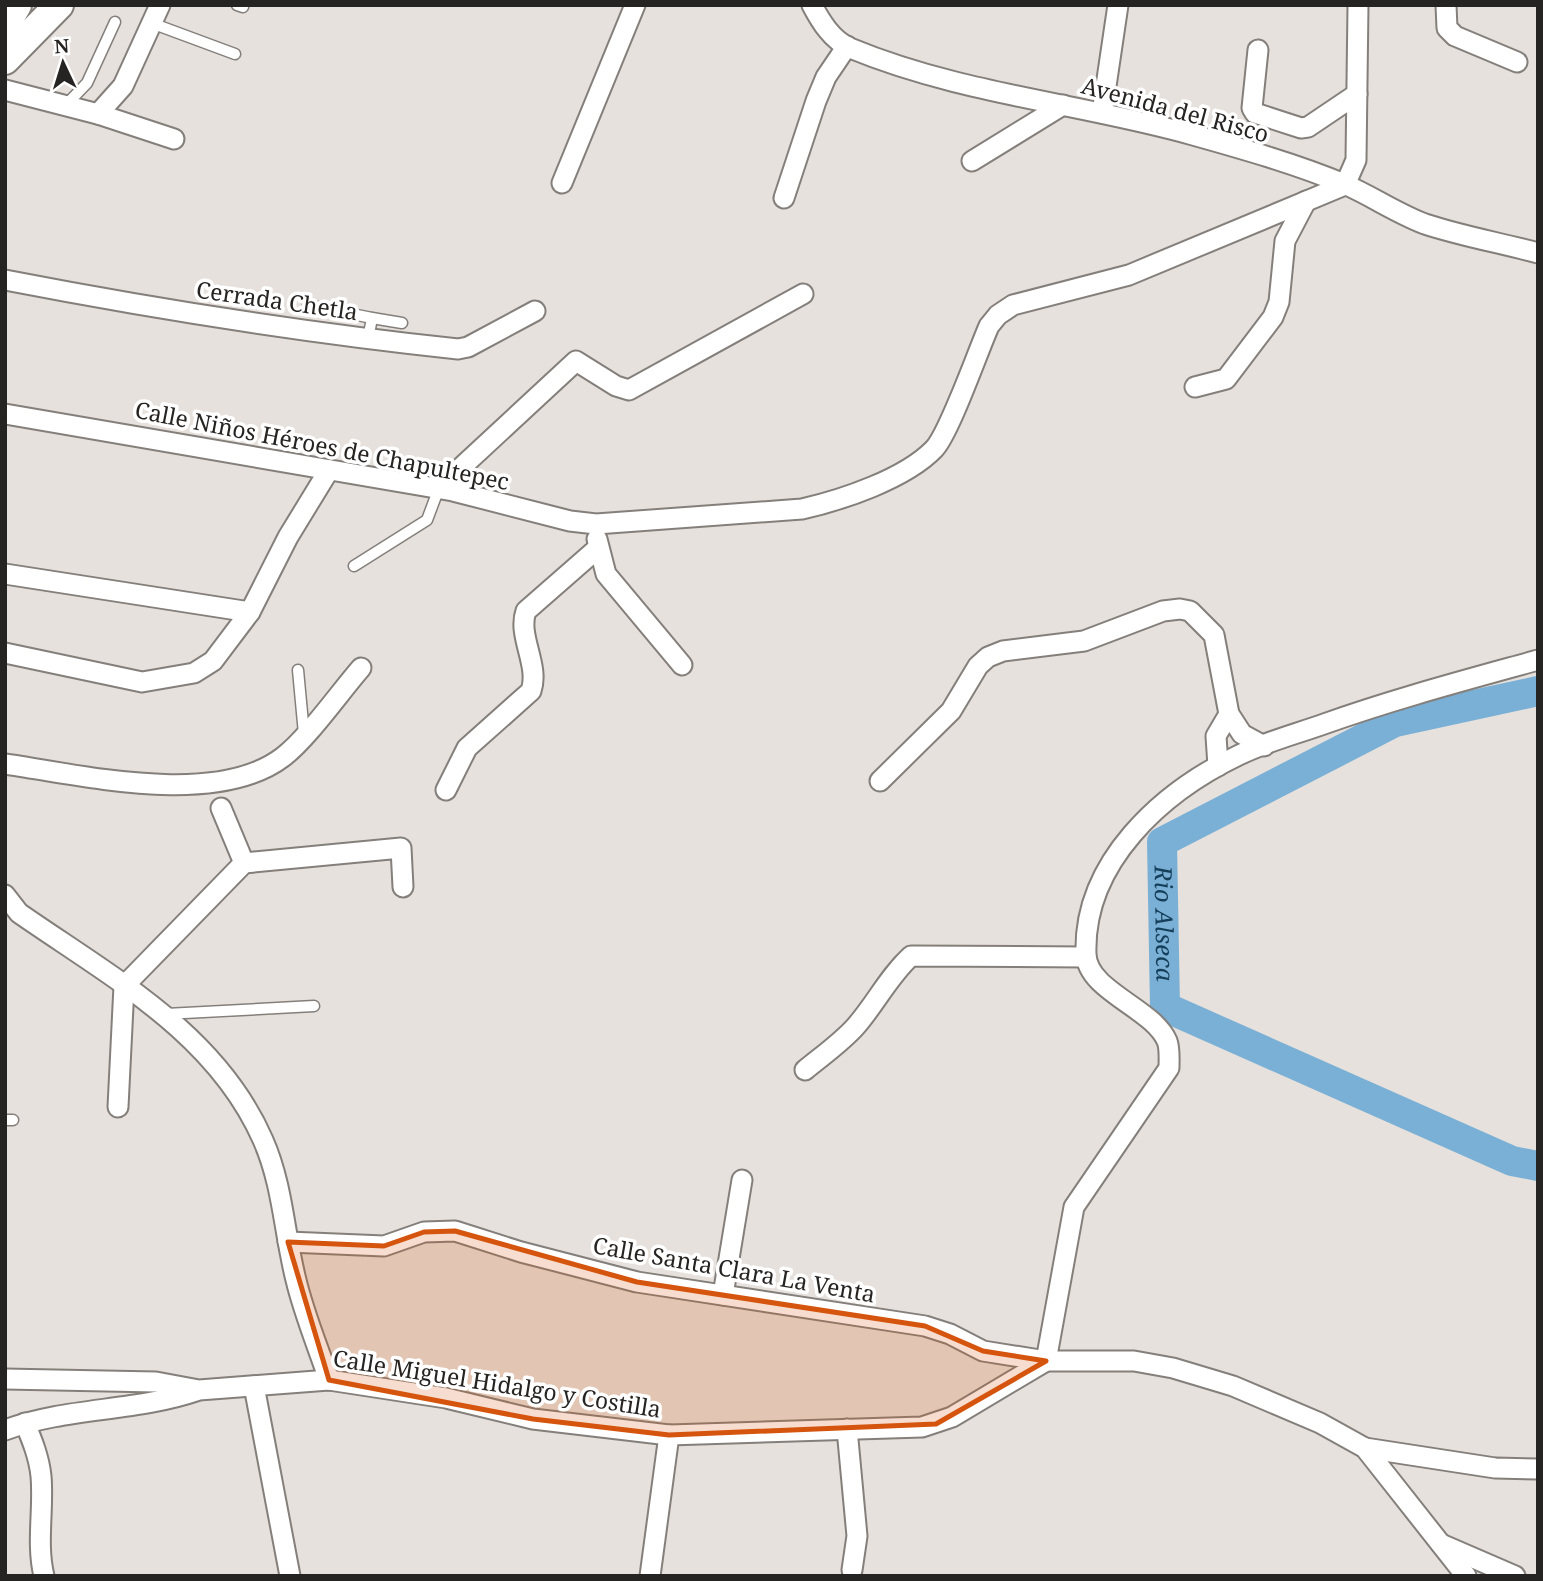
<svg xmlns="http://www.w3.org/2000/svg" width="1543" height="1581" viewBox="0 0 1543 1581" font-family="'Noto Serif',serif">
<rect width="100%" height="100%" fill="#e6e1dc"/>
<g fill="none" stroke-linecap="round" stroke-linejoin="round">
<path stroke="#7bb0d6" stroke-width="30" id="s1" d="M1538 691 1395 722 1162 842 1165 1007 1512 1161 1538 1166"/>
<g stroke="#847f7a" stroke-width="13">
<g id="lane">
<polyline points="237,5 243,7"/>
<polyline points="154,24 235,54"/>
<polyline points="66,105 87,83 115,22"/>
<polyline points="308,305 372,318 368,339"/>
<polyline points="372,318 402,323"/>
<polyline points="354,566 427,520 439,488"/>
<polyline points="298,670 304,734"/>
<polyline points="166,1014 314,1006"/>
<polyline points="5,1120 13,1120"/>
</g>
</g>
<g stroke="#847f7a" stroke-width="23">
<g id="street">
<path d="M812 5C821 22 832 40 850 48 961 94 1079 103 1193 135 1243 149 1296 164 1344 184 1372 196 1396 213 1425 224 1461 236 1501 243 1538 253"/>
<polyline points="1446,5 1447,28 1455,36 1517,62"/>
<polyline points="1258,50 1252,108 1255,113 1301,128 1308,127 1357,94"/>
<polyline points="5,90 98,114 123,86 160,5"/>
<polyline points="1102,113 1118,5"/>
<polyline points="98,114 174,139"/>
<polyline points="972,161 1063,105"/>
<polyline points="562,183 635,5"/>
<polyline points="784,198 816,101 826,77 847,46"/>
<path d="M5 280C155 309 306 333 458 349L468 347 535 311"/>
<polyline points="1195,387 1226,379 1273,317 1279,302 1285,241 1306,201"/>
<path d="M5 414 453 491 570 521 596 524 802 509C842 500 905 479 934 449 949 434 978 351 989 326L998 315 1013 305 1129 275 1345 185 1356 160 1358 5"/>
<polyline points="439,488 576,361 616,386 629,390 803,294"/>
<polyline points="597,539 606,574 682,665"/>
<polyline points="5,574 250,612"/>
<polyline points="5,653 142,682 194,673 213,661 250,612 288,537 329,470"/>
<path d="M5 764C82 775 216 808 283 757 307 739 340 692 361 668"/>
<polyline points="1218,766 1216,736 1229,714"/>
<polyline points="880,781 951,711 978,666 988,657 1003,651 1084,641 1163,611 1180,609 1190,611 1214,635 1229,714 1242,734 1264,746"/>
<path d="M446 790 467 748 531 691C540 665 517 636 526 611L598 548"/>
<polyline points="221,808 244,863"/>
<path d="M5 895 19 913C111 977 216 1033 263 1140 283 1185 284 1233 296 1280 304 1314 318 1347 329 1380"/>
<path d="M805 1070C822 1056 842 1042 856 1026 876 1003 889 976 911 956L1085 957"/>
<polyline points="118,1107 124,986 244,863 401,848 403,887"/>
<polyline points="288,1242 384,1246 424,1232 455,1231 521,1252 637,1282 925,1326 950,1334 983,1351 1046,1361 1134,1361 1173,1368 1233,1386 1320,1423 1365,1448 1466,1576"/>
<polyline points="723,1295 742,1180"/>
<path d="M5 1379 156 1382 199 1390 329 1380 446 1398 533 1419 669 1435 922 1427 952 1417 1046 1361 1074 1207 1169 1068C1169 1060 1170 1048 1167 1041 1153 1008 1087 991 1086 954 1083 862 1162 792 1239 755 1265 742 1296 734 1324 724 1394 699 1466 680 1538 660"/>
<polyline points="254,1386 290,1576"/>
<path d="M25 1423C32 1440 39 1457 41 1476 44 1509 36 1543 44 1576"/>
<polyline points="847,1429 857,1536 852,1570"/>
<path d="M5 1430C67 1407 134 1412 196 1391"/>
<polyline points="1365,1448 1495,1468 1538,1469"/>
<polyline points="1441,1544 1515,1576"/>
<polyline points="650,1576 669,1435"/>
</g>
</g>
<g stroke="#847f7a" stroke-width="32">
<g id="secondary">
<polyline points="5,26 17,5"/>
<polyline points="5,60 59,5"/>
</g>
</g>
<use href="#lane" stroke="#fff" stroke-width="10"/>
<use href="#street" stroke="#fff" stroke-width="19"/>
<use href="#secondary" stroke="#fff" stroke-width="28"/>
</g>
<path fill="#d5540e" fill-opacity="0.2" stroke="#d5540e" stroke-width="5" stroke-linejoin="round" d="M455 1231 637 1282 925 1326 983 1351 1046 1361 936 1424 669 1435 533 1419 329 1380 288 1242 384 1246 424 1232Z"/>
<g text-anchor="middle" stroke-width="7" stroke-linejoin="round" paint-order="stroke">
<g font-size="23" fill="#262422" stroke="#fff">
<text transform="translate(1175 110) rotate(15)" y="8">Avenida del Risco</text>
<text transform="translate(277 301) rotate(8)" y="8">Cerrada Chetla</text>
<text transform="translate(322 446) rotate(11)" y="8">Calle Niños Héroes de Chapultepec</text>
<text transform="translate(734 1270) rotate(10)" y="8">Calle Santa Clara La Venta</text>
<text transform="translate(497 1384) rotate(9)" y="8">Calle Miguel Hidalgo y Costilla</text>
</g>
<g font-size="24" font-style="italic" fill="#153e59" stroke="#fff">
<text dy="8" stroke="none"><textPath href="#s1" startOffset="490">Rio Alseca</textPath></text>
</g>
</g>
<rect width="1543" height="1581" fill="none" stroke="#262422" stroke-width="14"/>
<g transform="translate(63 63) rotate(356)" stroke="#ffffff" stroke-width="5" paint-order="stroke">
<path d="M0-5L12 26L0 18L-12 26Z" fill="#262422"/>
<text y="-10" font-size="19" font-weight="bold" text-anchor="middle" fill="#262422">N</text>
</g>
</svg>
